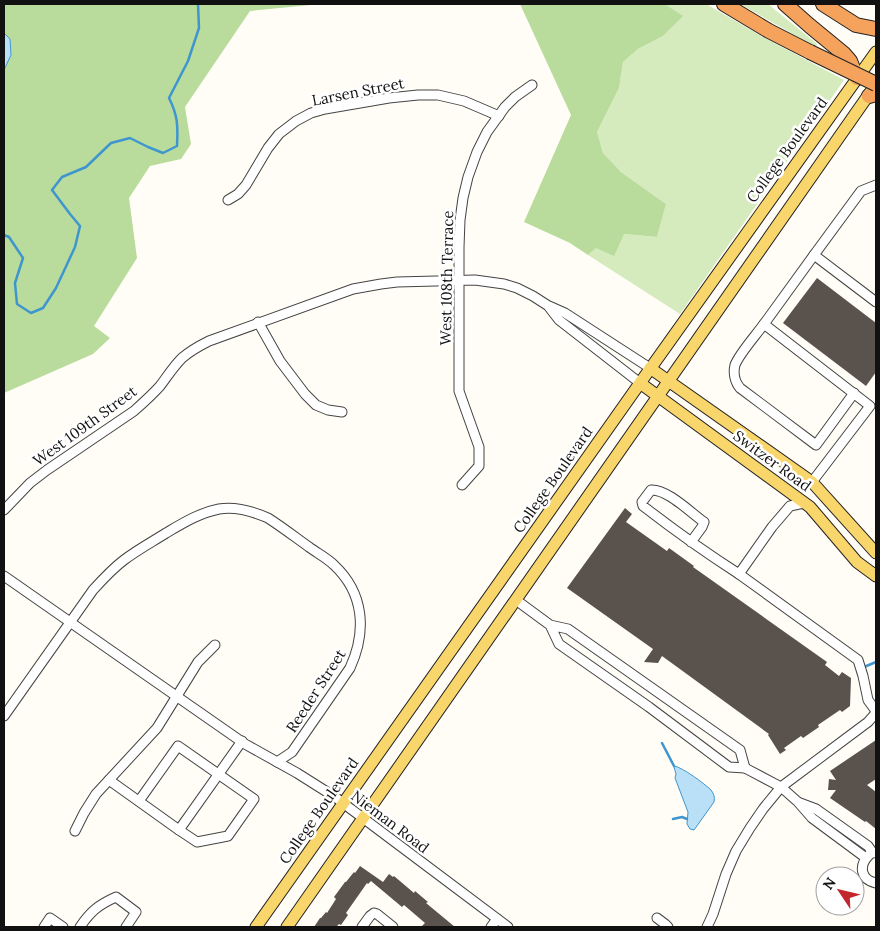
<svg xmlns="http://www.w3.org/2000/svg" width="880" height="931" viewBox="0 0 880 931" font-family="Lora,serif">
<rect width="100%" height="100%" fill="#fffdf5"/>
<g fill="#d5ebbd">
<polygon points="665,4 706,4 765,38 844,80 680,314 588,255 596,248 624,234 657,237 666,204 621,172 603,153 597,132 619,88 623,62 638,49 663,36 682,16"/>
<polygon points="740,4 768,4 817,44 816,47"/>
</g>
<g fill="#b9dc9c">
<polygon points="4,4 321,4 250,11 185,107 191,144 181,159 150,166 129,198 137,258 94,326 110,338 93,354 4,393 4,70 11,55 10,39 4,33"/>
<polygon points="520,4 665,4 683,16 663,36 638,49 623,62 619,88 597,132 603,153 621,172 666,204 657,237 624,234 614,256 596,248 588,255 570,243 524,222 571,115"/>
</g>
<g fill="#b9e0f7" stroke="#3f96cf">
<polygon points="4,33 10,39 11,55 4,70"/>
<path d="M674 766C682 767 705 784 711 790 714 794 715 797 714 802L694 830 690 829 687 824 688 812 675 778 676 774 674 767Z"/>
</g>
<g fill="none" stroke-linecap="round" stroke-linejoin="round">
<g stroke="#3f96cf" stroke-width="2.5">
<path d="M4 235 9 237 23 258 15 283 17 304 31 313 43 308 56 288 75 247 80 226 70 214 52 190 62 177 86 167 111 143 130 138 148 147 163 153 177 146C178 126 178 116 169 98L188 61 199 28 198 4"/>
<polyline points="864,667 876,662"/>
<polyline points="662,743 674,766"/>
<polyline points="673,819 682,817 687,819"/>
</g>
</g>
<g fill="#5a524d">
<polygon points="817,278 876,323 876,372 866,386 783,323"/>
<polygon points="625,508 632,514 626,522 667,551 669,548 694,566 693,567 827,662 825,665 839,676 842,672 851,678 850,706 842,712 840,710 818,725 819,727 803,738 801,736 784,748 786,750 780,754 768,735 769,734 662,656 658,663 644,662 653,649 567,588"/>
<polygon points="876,740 876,779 867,785 876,792 876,829 866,821 865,822 830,798 836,790 828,790 829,779 836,780 830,771"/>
<polygon points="360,866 383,882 389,874 393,877 394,876 414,893 415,891 428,902 426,903 455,927 421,927 425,923 404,905 402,907 371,881 368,884 367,883 346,913 348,915 341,925 339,924 336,927 314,927 320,918 321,918 326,912 327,913 336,899 334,897 345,882 346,882 354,872 355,873"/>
</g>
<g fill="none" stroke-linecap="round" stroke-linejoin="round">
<g stroke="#444" stroke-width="11">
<g id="minor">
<polyline points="228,200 238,194 246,185 268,148 279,134 296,121 311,113 325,109 389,98 418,95 438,95 464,101 499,116"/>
<polyline points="814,255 861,191 876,185"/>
<polyline points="549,307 559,320 640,383"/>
<polyline points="258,322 280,361 305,394 316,405 328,410 342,412"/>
<path d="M764 324C756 335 739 354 735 365 733 373 735 382 740 388L816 445 854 393"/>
<polyline points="812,482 870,406 764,324 814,255 876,302"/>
<polyline points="462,485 479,466 479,447 459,391 459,247 460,220 463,198 468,177 477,152 487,132 505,107 515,97 532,85"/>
<polyline points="804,503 790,506 772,527 739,574 858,660 863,676 868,700 876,711"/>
<path d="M4 510 30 483 47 470 134 411C143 403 152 395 160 386 167 377 173 367 182 358 190 351 199 346 209 341L353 289 381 284 397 282 475 280 504 284 517 288 533 296 547 305 565 313 650 368"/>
<path d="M691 542 702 527 704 522C690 512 667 489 651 490L642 502 643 506C674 530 706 553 739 574"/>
<polyline points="4,576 245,744 297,773 335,797 508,927"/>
<polyline points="516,600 550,625 568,629 740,750 745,768 729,767 649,707 559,644 550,625"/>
<path d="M4 716 93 590C103 579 112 569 124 560 137 550 152 542 166 533 183 523 199 513 219 509 236 506 252 511 268 518 282 527 295 537 309 547 317 553 327 558 334 565 364 593 367 631 350 668L292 752 277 762"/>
<polyline points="745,768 781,787 798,802 812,818 866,858"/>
<polyline points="109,780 179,830 242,741"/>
<polyline points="139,801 178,746 254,799 228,836 197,842 179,830"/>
<polyline points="800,803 816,809 868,846 873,853"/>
<polyline points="75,831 84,813 96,794 157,728 198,662 215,645"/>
<path d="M869 855C858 866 861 880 876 883"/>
<polyline points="657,918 665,924 668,927"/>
<polyline points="44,927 50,918 63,927"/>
<path d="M80 927C90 912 98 905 116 897L136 912 126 927"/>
<polyline points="362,927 370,916 374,913 377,914 392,926 393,927"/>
<polyline points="491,927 497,919"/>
<polyline points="707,927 713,914 726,874 736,851 750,828 763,809 781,787 868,722 876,713"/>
</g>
</g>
<g stroke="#222" stroke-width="13">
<g id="major">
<polyline points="650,368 812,482 876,553"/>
<polyline points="640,383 810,507 857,562 876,576"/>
<polyline points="256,927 640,383 876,52"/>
<polyline points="287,927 872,90"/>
</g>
</g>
<g stroke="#222" stroke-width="16">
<g id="highway">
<polyline points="724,4 769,31 810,52"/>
<polyline points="785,4 810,26 844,54 850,61 857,78"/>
<polyline points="823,4 856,25 876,29"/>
<polyline points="869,96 876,94"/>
</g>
</g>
<use href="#minor" stroke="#fff" stroke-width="9"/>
<use href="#major" stroke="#f9d66b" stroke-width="11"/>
<use href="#highway" stroke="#f5a25d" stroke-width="14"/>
<g stroke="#222" stroke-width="16" stroke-linecap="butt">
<polyline id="highway-bridge" points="810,52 876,84"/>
</g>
<use href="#highway-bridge" stroke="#f5a25d" stroke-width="14"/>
</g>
<g text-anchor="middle" stroke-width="5" stroke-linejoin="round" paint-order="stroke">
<g font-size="15" fill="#111" stroke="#fff">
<text transform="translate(358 92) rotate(-11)" y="5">Larsen Street</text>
<text transform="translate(787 150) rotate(-54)" y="5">College Boulevard</text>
<text transform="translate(447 278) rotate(-89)" y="5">West 108th Terrace</text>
<text transform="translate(85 426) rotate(-36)" y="5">West 109th Street</text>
<text transform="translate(772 461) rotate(36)" y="5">Switzer Road</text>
<text transform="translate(553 480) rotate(-55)" y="5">College Boulevard</text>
<text transform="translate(316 691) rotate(-57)" y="5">Reeder Street</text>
<text transform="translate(319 811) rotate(-55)" y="5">College Boulevard</text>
<text transform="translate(390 822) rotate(37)" y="5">Nieman Road</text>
</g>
</g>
<rect width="880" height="931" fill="none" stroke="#111111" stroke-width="10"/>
<g transform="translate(840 891) rotate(305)"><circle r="24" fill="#ffffff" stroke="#a0a0a0"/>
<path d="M0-4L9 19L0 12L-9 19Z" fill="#c4262e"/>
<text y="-8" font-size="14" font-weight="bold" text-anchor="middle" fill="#111111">N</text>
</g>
</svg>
